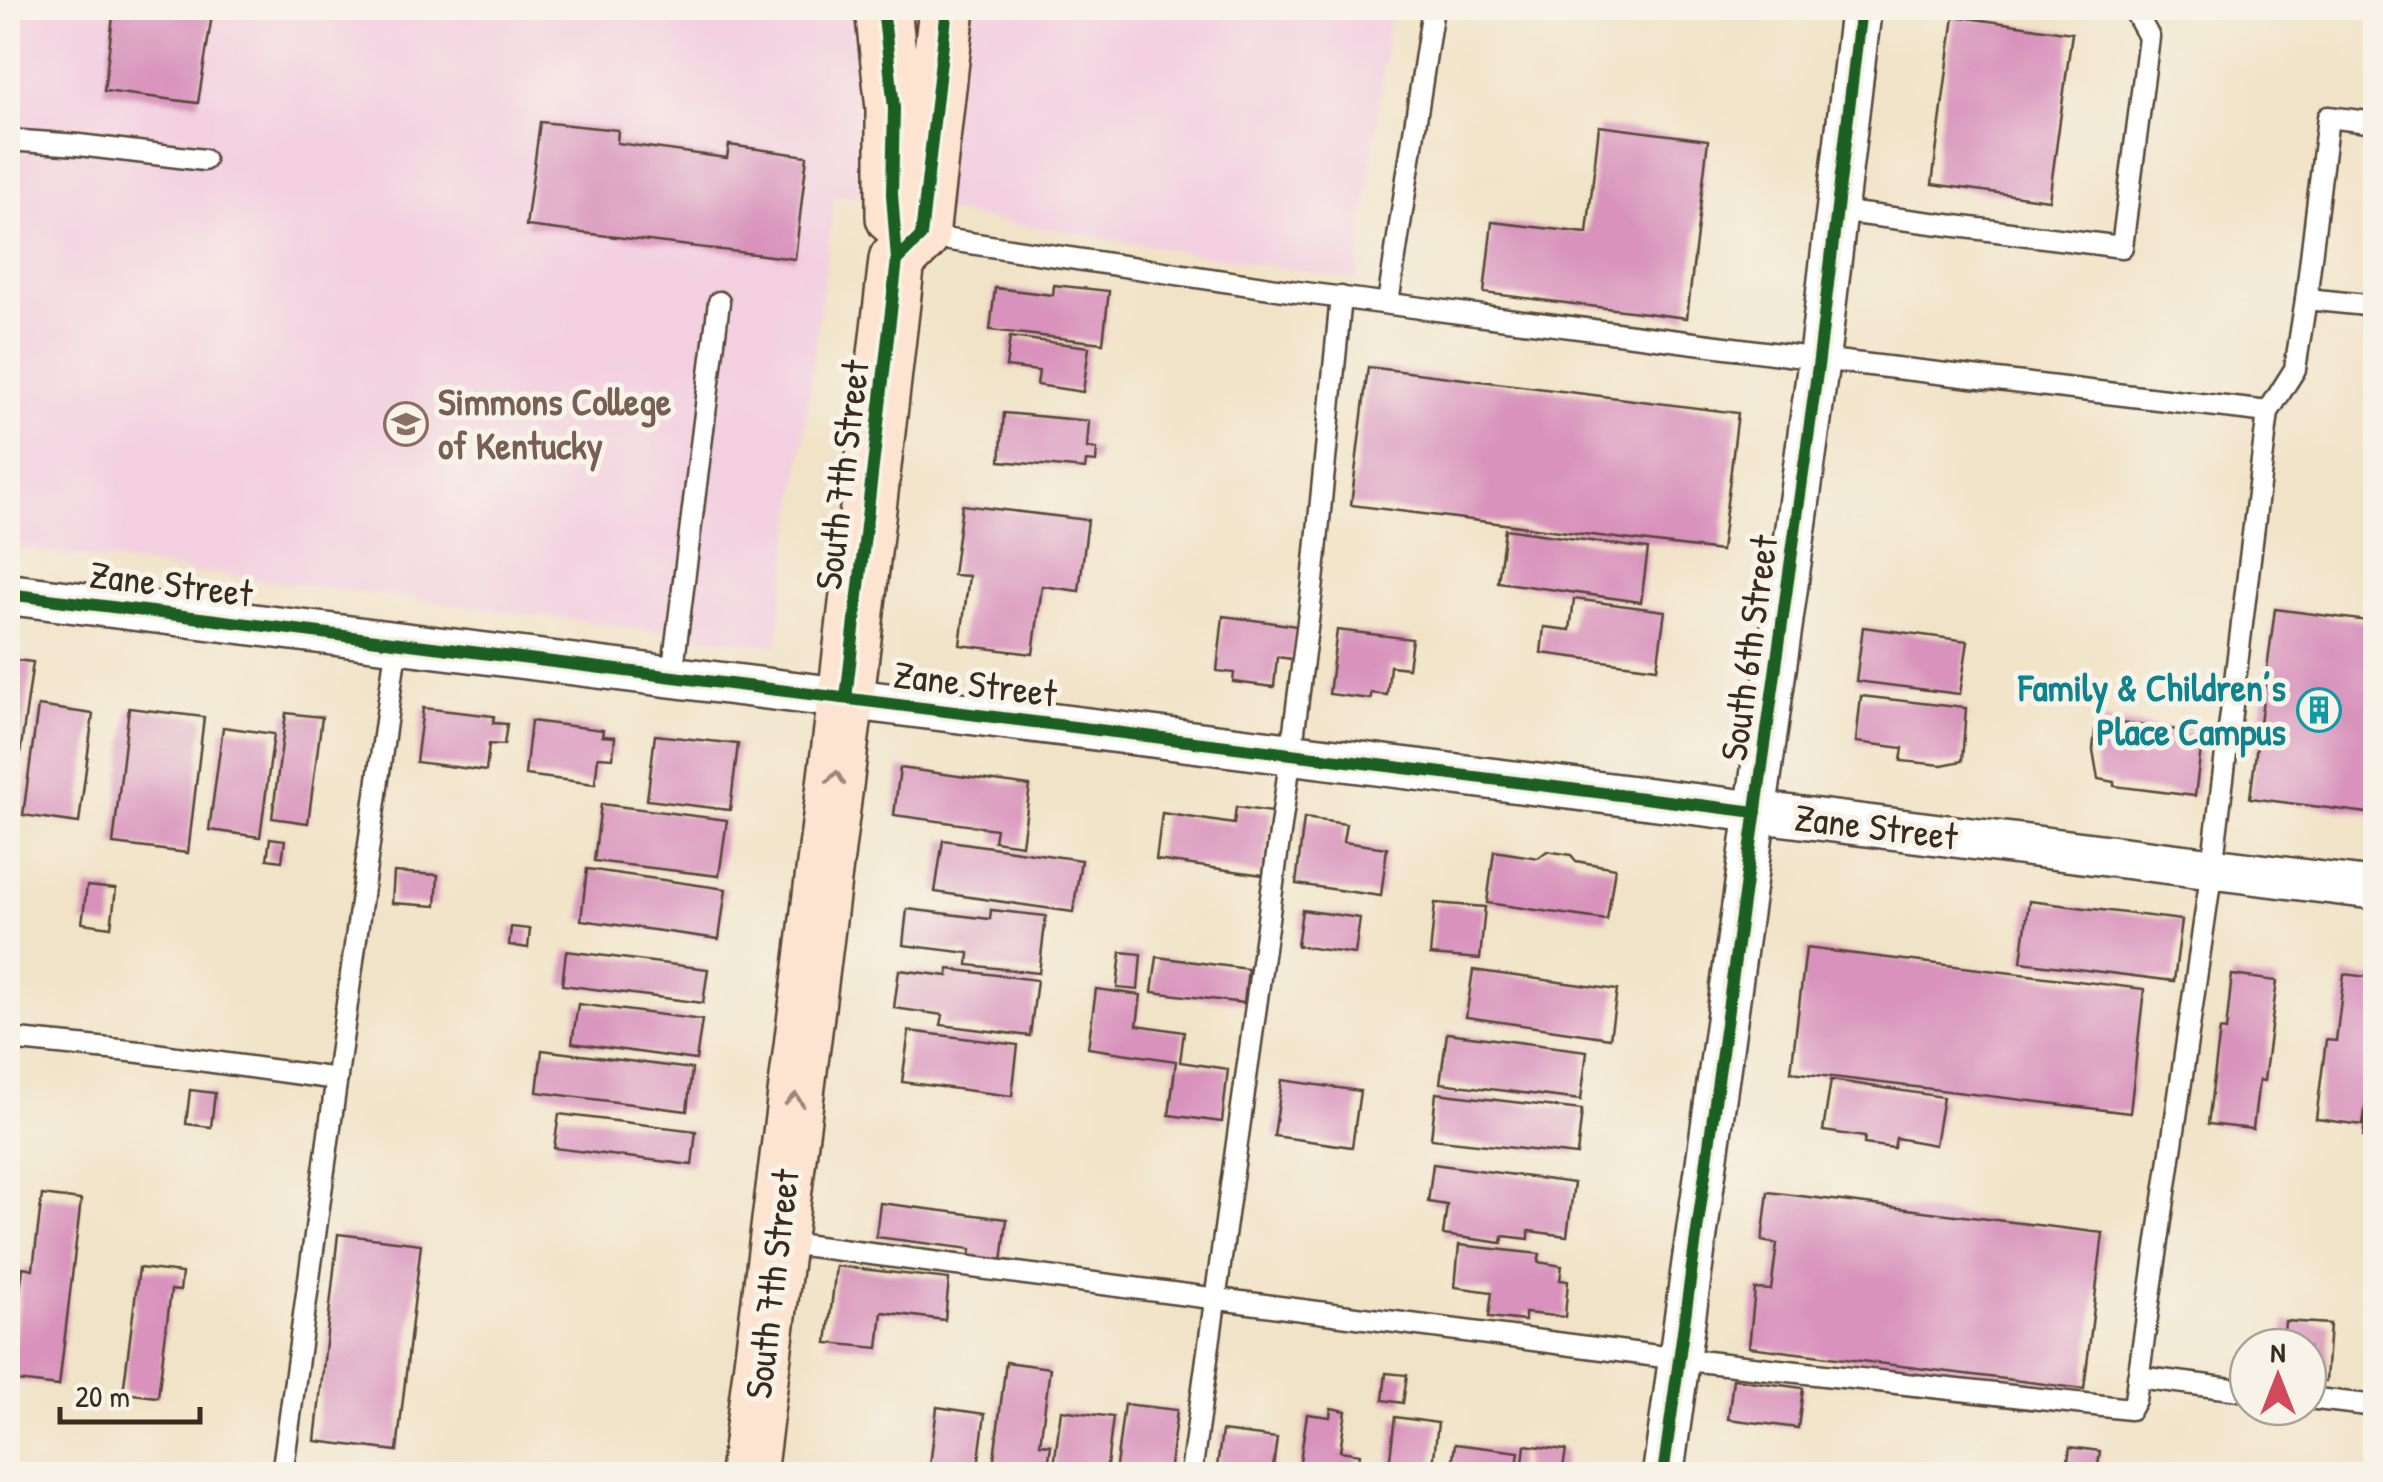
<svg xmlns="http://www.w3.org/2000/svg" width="2383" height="1482" viewBox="0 0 2383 1482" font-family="'Patrick Hand',sans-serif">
<rect width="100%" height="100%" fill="#f7f3e8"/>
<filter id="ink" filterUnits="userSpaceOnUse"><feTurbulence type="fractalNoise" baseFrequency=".01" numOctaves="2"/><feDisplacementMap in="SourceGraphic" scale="20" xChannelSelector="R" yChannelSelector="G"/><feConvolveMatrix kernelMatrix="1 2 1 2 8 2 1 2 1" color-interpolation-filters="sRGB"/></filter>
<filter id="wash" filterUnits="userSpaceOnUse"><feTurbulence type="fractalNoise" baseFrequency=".0048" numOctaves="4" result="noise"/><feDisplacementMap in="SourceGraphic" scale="40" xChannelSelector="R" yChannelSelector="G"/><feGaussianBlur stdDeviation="2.25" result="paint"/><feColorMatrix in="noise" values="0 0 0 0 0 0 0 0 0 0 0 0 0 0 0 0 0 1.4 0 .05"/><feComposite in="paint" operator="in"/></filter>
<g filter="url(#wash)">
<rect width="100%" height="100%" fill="#f1e3c7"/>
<polygon fill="#f3cfe0" points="8,8 1391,8 1357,280 835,194 777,646 8,547"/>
<g id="blocks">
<g fill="#d892bb">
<polygon points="114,8 229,8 227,16 212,15 198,103 104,91"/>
<polygon points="1954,16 2072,33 2049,200 1932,184"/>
<polygon points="540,122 618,130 617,143 727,158 729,145 807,156 795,259 526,226"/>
<polygon points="1599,126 1708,140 1687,318 1484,293 1492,222 1587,233"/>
<polygon points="1054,285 1109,291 1103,343 990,330 995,288 1053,295"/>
<polygon points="1010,337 1089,347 1083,392 1037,385 1039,371 1006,367"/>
<polygon points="1368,367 1738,413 1721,551 1351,505"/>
<polygon points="1004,413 1089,421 1087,448 1097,449 1096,462 1086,461 1085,469 1000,461"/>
<polygon points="962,505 1088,520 1079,591 1042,586 1033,654 960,645 969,576 953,575"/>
<polygon points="1505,529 1648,549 1641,602 1498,582"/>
<polygon points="1574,599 1665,611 1657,668 1541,653 1544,627 1570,630"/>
<polygon points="2275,609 2376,622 2376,814 2250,798"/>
<polygon points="1223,616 1297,626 1292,659 1277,657 1274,687 1233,682 1234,673 1217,671"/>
<polygon points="1863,627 1968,641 1960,694 1856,681"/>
<polygon points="1337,630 1412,639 1408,668 1390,666 1387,695 1371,693 1371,699 1329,694"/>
<polygon points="8,659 33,662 17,776 8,775"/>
<polygon points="1861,696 1966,708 1962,761 1942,765 1901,761 1903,748 1856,742"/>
<polygon points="38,706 93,714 79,823 23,815"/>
<polygon points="129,708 204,717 188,853 113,844"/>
<polygon points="423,708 494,716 493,723 507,724 504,745 489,744 486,771 416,762"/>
<polygon points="286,713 322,717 308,823 272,818"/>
<polygon points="2096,720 2203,733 2195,796 2114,786 2114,782 2098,779 2093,750"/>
<polygon points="531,721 603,730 602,736 615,737 613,758 598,757 595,784 525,775"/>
<polygon points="223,727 274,734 260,837 209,830"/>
<polygon points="655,735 738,744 730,810 647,800"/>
<polygon points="900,768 1030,786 1022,845 994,841 996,829 894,815"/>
<polygon points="601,804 727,820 719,876 594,861"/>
<polygon points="1236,807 1272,812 1263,875 1156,860 1162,813 1234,824"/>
<polygon points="1304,818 1346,824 1343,842 1387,848 1381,896 1296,884"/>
<polygon points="270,838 285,840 282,861 267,859"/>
<polygon points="943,840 1081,860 1073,912 935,892"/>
<polygon points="1494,851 1538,858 1547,851 1571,855 1576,861 1615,868 1607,920 1487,903"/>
<polygon points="587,869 726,889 719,939 581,920"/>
<polygon points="394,872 438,875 436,906 392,903"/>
<polygon points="87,886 116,889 111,927 82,923"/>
<polygon points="2029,901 2182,920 2174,981 2021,962"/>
<polygon points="1435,903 1485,907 1480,959 1430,955"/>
<polygon points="907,909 990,919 991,910 1046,916 1039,973 968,965 969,953 903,945"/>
<polygon points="1302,910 1360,918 1355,954 1297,946"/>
<polygon points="511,927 530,929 528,948 509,945"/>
<polygon points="1806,948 2144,989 2130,1113 1791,1072"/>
<polygon points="566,951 708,969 703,1003 562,985"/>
<polygon points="1121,952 1141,954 1138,990 1117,988"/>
<polygon points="1157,957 1248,969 1244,1003 1152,992"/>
<polygon points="948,969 1037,980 1030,1036 941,1025 943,1015 894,1008 899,970 948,976"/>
<polygon points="1473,970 1617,990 1610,1038 1466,1017"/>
<polygon points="2344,974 2376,978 2376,1023 2363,1125 2316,1119 2326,1040 2336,1041"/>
<polygon points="2232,975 2277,981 2264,1081 2259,1080 2253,1129 2208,1124 2220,1030 2226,1031"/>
<polygon points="1096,989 1141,995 1137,1025 1184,1032 1180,1062 1228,1069 1222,1122 1169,1115 1176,1061 1088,1048"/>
<polygon points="578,1004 702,1020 696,1060 572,1043"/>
<polygon points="909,1031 1018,1045 1012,1096 902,1082"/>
<polygon points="1447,1033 1587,1051 1581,1100 1440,1083"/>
<polygon points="542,1050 692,1069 687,1111 537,1092"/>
<polygon points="2372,1078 2376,1078 2376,1138 2363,1136"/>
<polygon points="1282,1080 1360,1091 1352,1147 1274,1136"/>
<polygon points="1831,1080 1943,1097 1935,1145 1896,1138 1894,1148 1864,1144 1865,1137 1823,1131"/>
<polygon points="190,1090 215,1093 211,1127 186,1124"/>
<polygon points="1436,1093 1582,1110 1577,1155 1431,1139"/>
<polygon points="559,1114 696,1131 692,1165 554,1148"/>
<polygon points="1433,1164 1574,1183 1567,1236 1529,1231 1529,1239 1503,1236 1502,1243 1443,1235 1447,1205 1428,1202"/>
<polygon points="1768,1192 2103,1233 2084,1389 1749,1347 1755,1289 1771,1290 1777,1244 1762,1241"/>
<polygon points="42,1195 81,1200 59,1386 9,1380 23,1267 33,1269"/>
<polygon points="880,1203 1007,1219 1002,1263 970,1259 971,1249 876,1237"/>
<polygon points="338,1234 421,1244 397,1451 315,1441"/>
<polygon points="1459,1245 1540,1254 1538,1262 1562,1266 1560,1280 1568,1281 1565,1317 1525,1313 1525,1321 1489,1317 1492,1292 1455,1287"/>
<polygon points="836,1266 949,1279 945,1320 882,1312 878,1348 827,1343"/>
<polygon points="139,1268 182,1273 180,1291 171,1290 158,1397 123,1393"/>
<polygon points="2285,1321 2330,1324 2326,1381 2308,1380 2308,1347 2283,1347"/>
<polygon points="1006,1362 1050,1368 1040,1444 1051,1445 1047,1474 992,1474"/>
<polygon points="1386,1373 1407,1375 1403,1403 1383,1400"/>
<polygon points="1733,1379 1803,1388 1798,1428 1728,1419"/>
<polygon points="1124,1404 1177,1410 1169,1474 1115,1474"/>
<polygon points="937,1407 985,1414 977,1474 929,1474"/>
<polygon points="1331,1408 1346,1411 1340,1451 1360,1454 1357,1474 1298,1474 1307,1414 1330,1417"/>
<polygon points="1061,1410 1113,1417 1106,1474 1053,1474"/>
<polygon points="1395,1417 1438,1423 1432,1474 1388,1474"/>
<polygon points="1222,1431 1277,1438 1272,1474 1216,1474"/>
<polygon points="1455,1444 1519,1452 1516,1474 1451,1474"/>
<polygon points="1525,1445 1566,1450 1562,1474 1522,1474"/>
<polygon points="2070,1447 2100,1451 2097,1474 2066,1474"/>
</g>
</g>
</g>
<g filter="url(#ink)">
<use href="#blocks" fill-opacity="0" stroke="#564637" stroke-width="2.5"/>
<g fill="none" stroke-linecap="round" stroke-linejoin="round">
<g stroke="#564637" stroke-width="25">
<g id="lane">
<polyline points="8,140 79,145 204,160"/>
<polyline points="1837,211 2122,247 2149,37 2133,8"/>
<polyline points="923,236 1297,292 1819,359 2268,412"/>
<polyline points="2306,299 2328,117 2376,123"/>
<polyline points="1388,303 1433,8"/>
<polyline points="672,676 719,302"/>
<polyline points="8,1039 140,1052 337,1079"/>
<polyline points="779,1242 1680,1359 2130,1409 2135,1400 2212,868 2268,412 2295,369 2306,299 2376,306"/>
<polyline points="2138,1377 2248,1391"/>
<polyline points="2308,1398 2376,1406"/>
<polyline points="282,1474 397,642"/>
<polyline points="1191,1474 1291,754 1313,582 1341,297"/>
</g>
</g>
<g stroke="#564637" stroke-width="45">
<g id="street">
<polyline points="8,594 2376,889"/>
<polyline points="1663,1474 1819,359 1861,8"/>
</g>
</g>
<g stroke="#564637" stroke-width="60">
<g id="secondary">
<polyline points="883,8 894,108 894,217"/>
<polyline points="748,1474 846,698 897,260 921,236 947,8"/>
</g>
</g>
<use href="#lane" stroke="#fff" stroke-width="20"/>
<use href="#street" stroke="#fff" stroke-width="40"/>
<use href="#secondary" stroke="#fde4d0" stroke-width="55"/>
<g stroke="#f7f3e8" stroke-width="19">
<g id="cycleway">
<polyline points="883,8 894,108 892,194 897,260"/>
<polyline points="8,594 1756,812"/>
<polyline points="846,698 897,260 921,236 947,8"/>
<polyline points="1663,1474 1819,359 1861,8"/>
</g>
</g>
<use href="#cycleway" stroke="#1b5e20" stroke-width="12"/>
</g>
<defs><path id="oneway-chevron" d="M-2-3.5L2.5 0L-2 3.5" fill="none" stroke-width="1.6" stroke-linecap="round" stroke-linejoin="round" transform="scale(2.5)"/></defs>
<g stroke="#9c8777">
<use href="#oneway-chevron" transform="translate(836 778) rotate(-83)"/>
<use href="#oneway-chevron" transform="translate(795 1100) rotate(-83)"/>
</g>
</g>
<defs>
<g id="university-ring" transform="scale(2.25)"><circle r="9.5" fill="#f7f3e8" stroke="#8d6e63" stroke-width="1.5"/><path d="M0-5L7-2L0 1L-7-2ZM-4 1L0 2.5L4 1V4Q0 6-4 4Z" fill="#8d6e63"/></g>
<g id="building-ring" transform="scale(2.25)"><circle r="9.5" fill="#f7f3e8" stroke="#0f9aa8" stroke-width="1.5"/><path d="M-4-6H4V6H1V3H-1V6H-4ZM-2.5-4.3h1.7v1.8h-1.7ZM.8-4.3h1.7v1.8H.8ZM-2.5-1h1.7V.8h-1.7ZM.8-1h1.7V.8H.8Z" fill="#0f9aa8"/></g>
</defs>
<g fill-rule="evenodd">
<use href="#university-ring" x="406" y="424"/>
<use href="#building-ring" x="2319" y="710"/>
</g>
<g text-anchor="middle" stroke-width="10" stroke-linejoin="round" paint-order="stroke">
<g font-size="38" font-weight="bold" fill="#785e54" stroke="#f7f3e8" text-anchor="start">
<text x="438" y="415">Simmons College<tspan x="438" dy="44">of Kentucky</tspan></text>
</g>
<g font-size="38" fill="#3b2a1e" stroke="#f7f3e8">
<text transform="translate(842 475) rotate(-83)" y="13">South 7th Street</text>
<text transform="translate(171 584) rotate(7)" y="13">Zane Street</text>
<text transform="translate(1749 648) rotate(-82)" y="13">South 6th Street</text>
<text transform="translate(975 684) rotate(7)" y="13">Zane Street</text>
<text transform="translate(1876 827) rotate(7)" y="13">Zane Street</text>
<text transform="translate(772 1284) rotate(-83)" y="13">South 7th Street</text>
</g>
<g font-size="38" font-weight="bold" fill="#0d838f" stroke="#f7f3e8" text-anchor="end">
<text x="2286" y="701">Family &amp; Children’s<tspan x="2286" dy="44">Place Campus</tspan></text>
</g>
</g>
<rect width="2383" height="1482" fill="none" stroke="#f7f3e8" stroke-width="40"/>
<g transform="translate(2278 1377)"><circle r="48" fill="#f7f3e8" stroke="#aca397" stroke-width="2.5"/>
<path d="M0-8L18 38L0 25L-18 38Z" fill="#d1495b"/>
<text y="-15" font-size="28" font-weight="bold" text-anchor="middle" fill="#3b2a1e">N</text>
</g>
<path d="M60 1407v15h140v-15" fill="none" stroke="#3b2a1e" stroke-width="5"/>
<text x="75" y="1407" font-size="30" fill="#3b2a1e" stroke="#f7f3e8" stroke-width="8" paint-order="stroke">20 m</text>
</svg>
